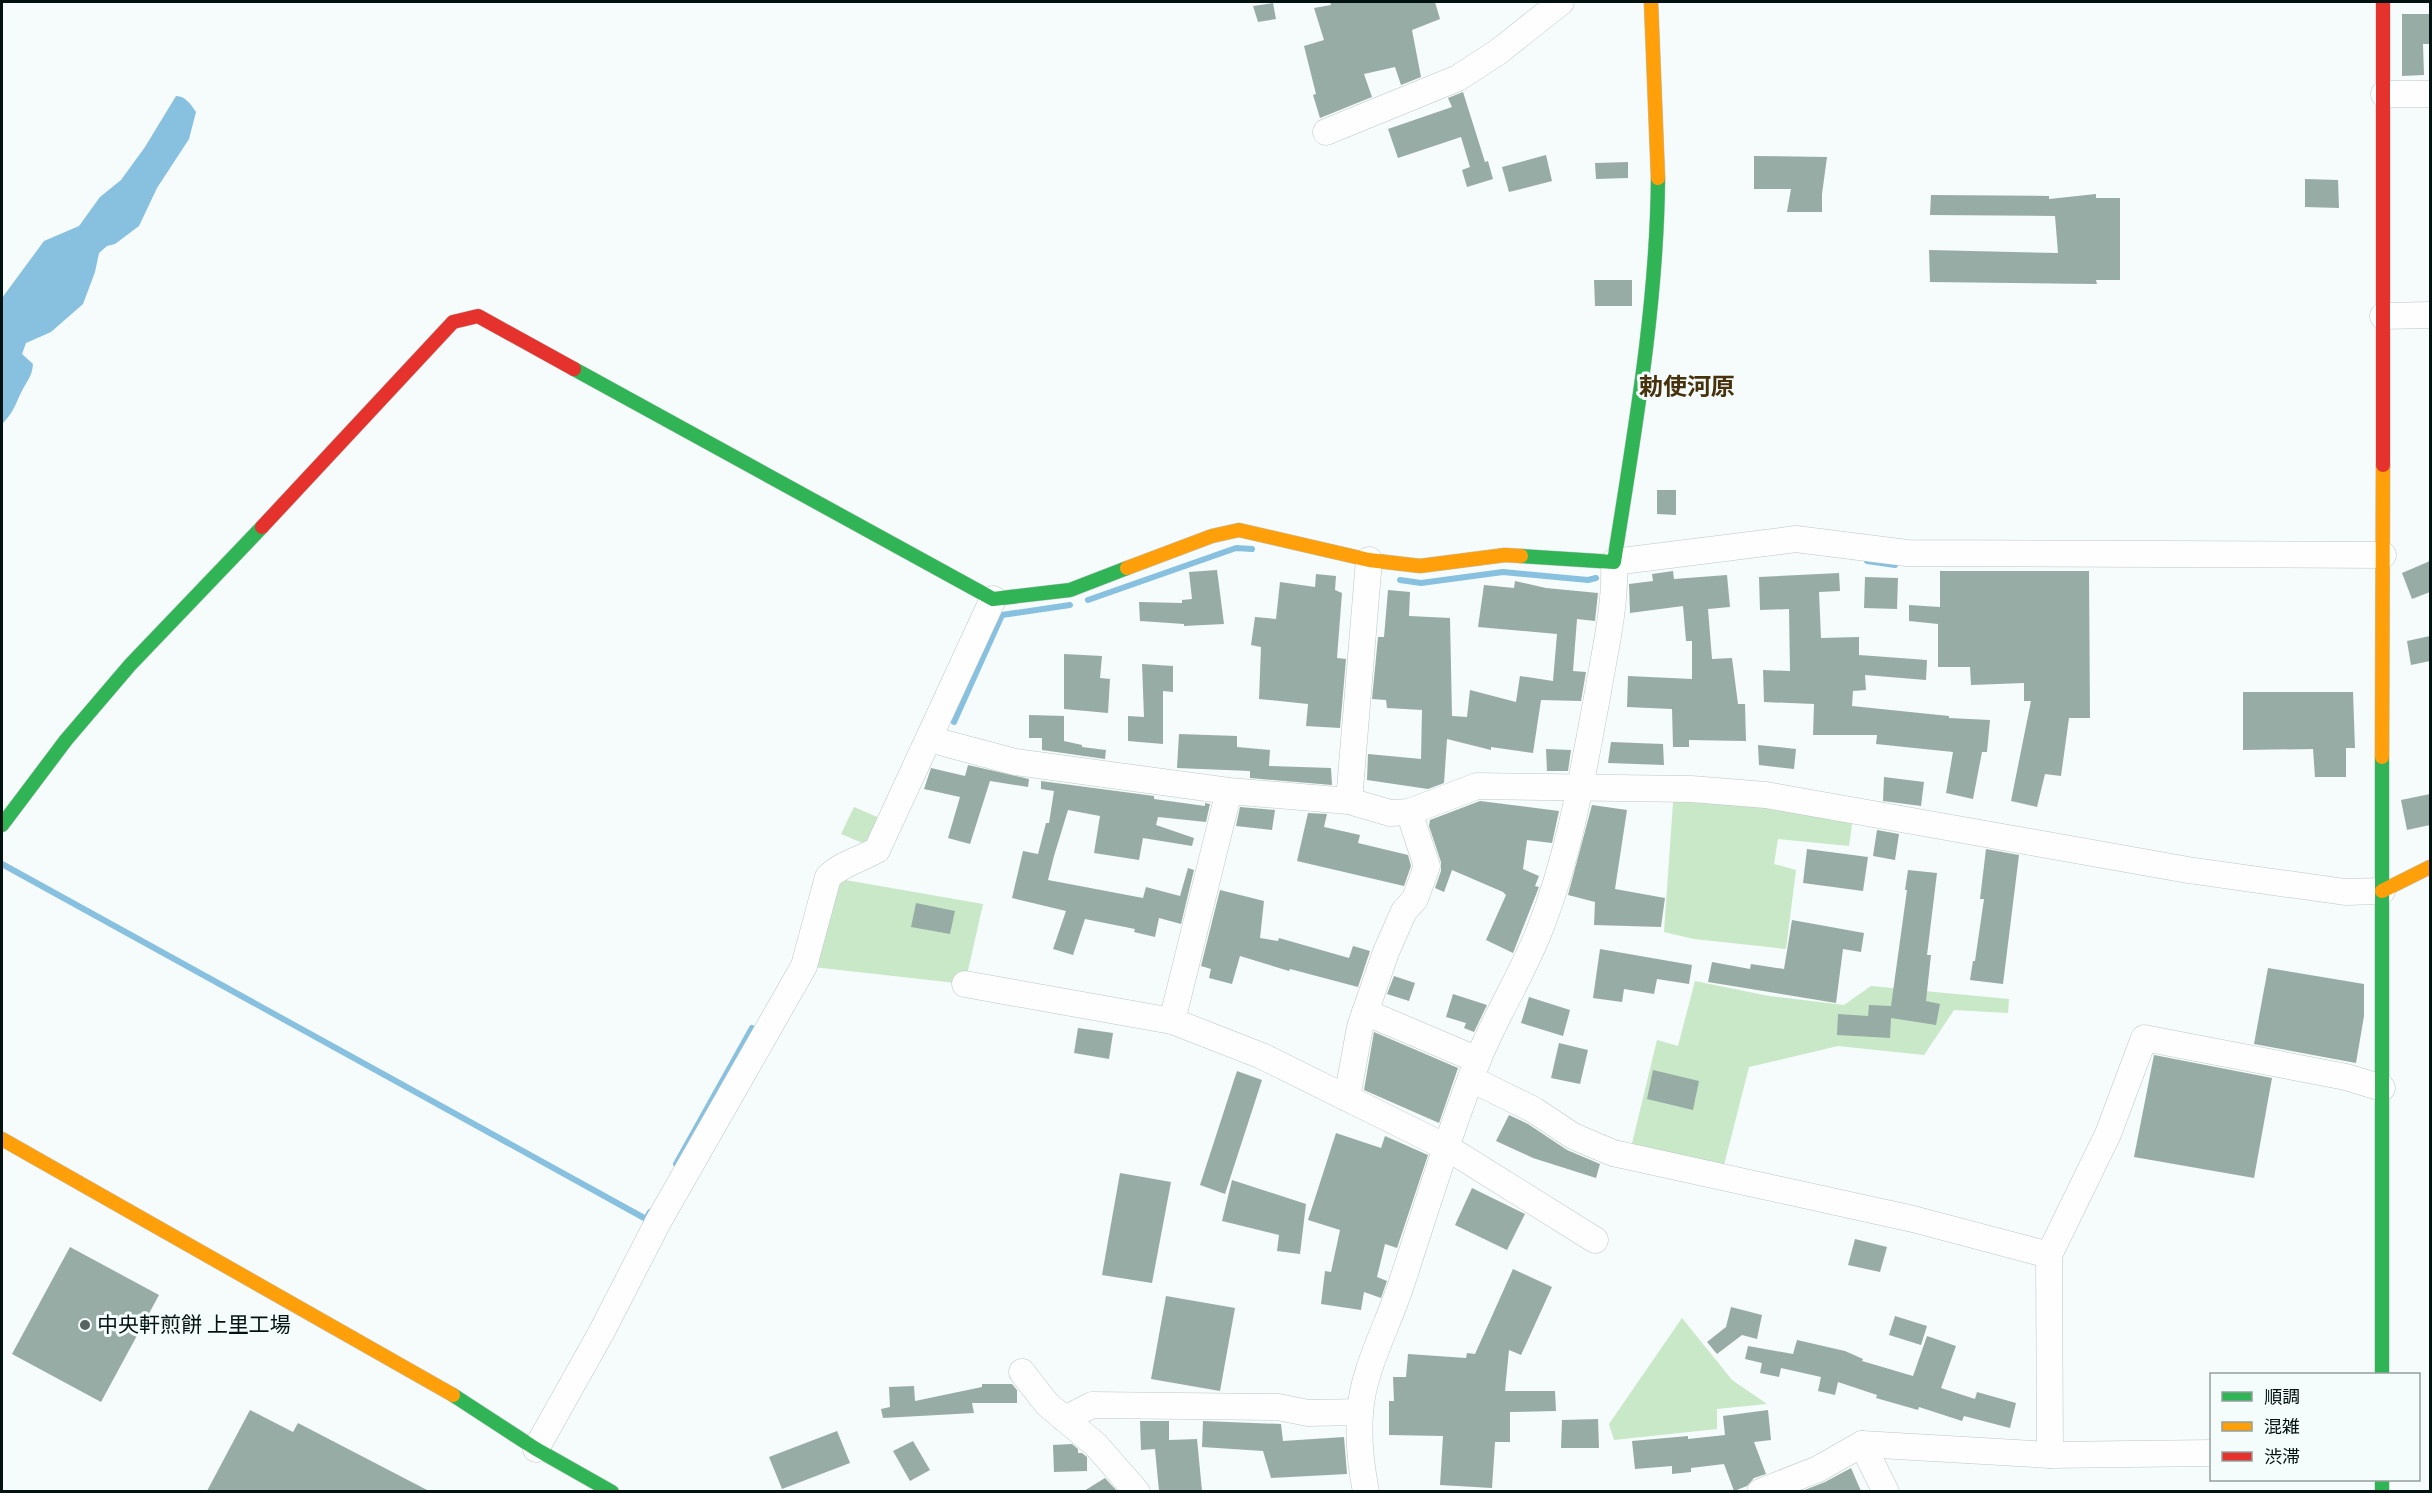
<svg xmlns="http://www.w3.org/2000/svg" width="2432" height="1493" viewBox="0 0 2432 1493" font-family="'Exo 2','Noto Sans JP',sans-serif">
<rect width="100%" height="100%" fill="#f6fbfb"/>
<g fill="#c8e8c8">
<polygon points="1674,789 1854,810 1849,846 1778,839 1774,864 1796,870 1786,949 1694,939 1664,932"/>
<polygon points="854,807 882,819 870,846 841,834"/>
<polygon points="828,877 983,904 965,984 804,966"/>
<polygon points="1695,981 1769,996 1844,1005 1871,986 2009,999 2008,1013 1954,1010 1924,1055 1838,1046 1749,1067 1721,1177 1629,1156 1657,1040 1678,1046"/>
<polygon points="1682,1318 1732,1380 1767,1404 1717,1409 1717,1429 1614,1440 1609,1424"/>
</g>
<path fill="#87c1df" d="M176 96C186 96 191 105 196 112L189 139 157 188 139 226 115 244 107 246 99 253 95 272 83 304 51 332 26 343 22 354 33 364C32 375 29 378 24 387 15 403 16 410 2 424V298L44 241 79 226 100 197 121 180 145 147Z"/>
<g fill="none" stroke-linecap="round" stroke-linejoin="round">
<g stroke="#87c1df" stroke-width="6">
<polyline points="1867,561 1895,565"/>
<polyline points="1400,580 1421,583 1503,572 1588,580 1596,578"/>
<polyline points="1088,600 1236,548 1252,549"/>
<polyline points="954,722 1002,615 1070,605"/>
<polyline points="2,864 646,1219 650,1212"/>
<polyline points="676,1164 752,1028"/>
</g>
</g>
<g fill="#98aca6">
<polygon points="1330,2 1435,2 1440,19 1412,30 1421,77 1401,85 1395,67 1364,74 1372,97 1320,118 1313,95 1316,94 1304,46 1324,40 1314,8 1331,5"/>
<polygon points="1273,3 1276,19 1258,22 1253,6"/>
<polygon points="2402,14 2430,14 2430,44 2423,44 2424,75 2402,76"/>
<polygon points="1463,92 1485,162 1488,161 1493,179 1467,187 1462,170 1470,167 1461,137 1398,158 1388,129 1452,107 1448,98"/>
<polygon points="1546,155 1552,181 1509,192 1502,167"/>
<polygon points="1754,156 1827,157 1822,194 1822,212 1787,212 1791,189 1754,189"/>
<polygon points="1628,162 1628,178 1596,179 1595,163"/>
<polygon points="2305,179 2338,180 2339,208 2305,207"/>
<polygon points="2096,194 2096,198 2120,198 2120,280 2096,280 2097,284 1930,282 1929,250 2058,253 2055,216 1930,215 1931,195 2049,196 2049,199"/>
<polygon points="1594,280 1632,280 1632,306 1595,306"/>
<polygon points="1657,490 1676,490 1676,515 1657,514"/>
<polygon points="2430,561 2430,592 2412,599 2402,573"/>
<polygon points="1217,570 1224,624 1184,626 1184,624 1140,621 1139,602 1182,603 1182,600 1192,599 1189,572"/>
<polygon points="1673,571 1674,579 1727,575 1730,607 1708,609 1712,659 1732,658 1738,704 1745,704 1746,741 1689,740 1689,747 1673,747 1672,709 1627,707 1628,676 1692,679 1692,641 1686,641 1683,606 1630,613 1629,584 1653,581 1652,574"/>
<polygon points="1940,571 2089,571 2090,718 2069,718 2061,776 2045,774 2037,807 2011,801 2031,701 2024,701 2024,683 1971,685 1970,667 1938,667 1938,624 1909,621 1909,605 1940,607"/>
<polygon points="1839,573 1840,591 1819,592 1821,638 1859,637 1859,655 1927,660 1926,680 1865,675 1866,690 1853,691 1852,706 1949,716 1949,718 1990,720 1987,752 1982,752 1973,799 1946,793 1953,752 1876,744 1877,735 1813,735 1814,704 1764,702 1763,670 1790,671 1789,609 1760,610 1759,577"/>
<polygon points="1316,574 1336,576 1335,590 1342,593 1337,658 1346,659 1340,728 1306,726 1308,704 1259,699 1261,647 1251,645 1255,617 1276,619 1280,582 1315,587"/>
<polygon points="1865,577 1898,578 1897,609 1864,608"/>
<polygon points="1515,581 1546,588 1598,593 1595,621 1577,619 1573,671 1586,672 1581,701 1541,700 1533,753 1491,747 1491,750 1447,739 1444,783 1428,789 1367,780 1368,754 1421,759 1422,710 1387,708 1386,700 1372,699 1378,637 1384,637 1388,590 1410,592 1409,616 1450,618 1452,716 1467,717 1470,690 1516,702 1520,676 1553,681 1557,634 1478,627 1484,585 1514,588"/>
<polygon points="2430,636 2430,661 2411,665 2407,641"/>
<polygon points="1064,654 1102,656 1100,678 1110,679 1108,713 1064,709"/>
<polygon points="1142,664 1173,666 1173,692 1163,691 1163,744 1128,741 1128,716 1144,717"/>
<polygon points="2243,692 2353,692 2355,748 2346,748 2346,777 2315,777 2313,749 2243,750"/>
<polygon points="1029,715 1064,716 1064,741 1082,745 1082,747 1106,750 1105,759 1042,750 1042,738 1029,738"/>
<polygon points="1179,734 1237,736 1237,747 1270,750 1269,766 1331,768 1332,785 1250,778 1250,771 1177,768"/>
<polygon points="1611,742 1663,744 1664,765 1608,763"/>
<polygon points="1758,745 1796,749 1794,769 1759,765"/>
<polygon points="1546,749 1571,750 1568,771 1547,771"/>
<polygon points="968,765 1029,779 1028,787 990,781 970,844 948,838 960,797 924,789 931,768 965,776"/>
<polygon points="1884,777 1924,782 1921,806 1883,801"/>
<polygon points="1041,781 1154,796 1154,799 1205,806 1205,803 1210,804 1206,822 1158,817 1156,825 1194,838 1192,846 1143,838 1139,860 1094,853 1100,816 1068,810 1054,856 1048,880 1143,898 1146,887 1180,896 1188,868 1194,870 1181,924 1159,918 1155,937 1134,932 1135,929 1085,919 1073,955 1053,949 1066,911 1012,898 1023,851 1038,854 1046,823 1049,823 1054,791 1041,789"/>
<polygon points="2430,794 2430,825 2407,830 2401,800"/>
<polygon points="1480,801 1559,811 1552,843 1527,840 1523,869 1539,876 1535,886 1539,887 1513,953 1486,940 1506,895 1503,892 1452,870 1444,892 1435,888 1441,871 1441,862 1429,826 1430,820"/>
<polygon points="1592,805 1627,810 1615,889 1665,898 1661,927 1594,925 1595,902 1568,895"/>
<polygon points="1240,807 1275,810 1272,830 1236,826"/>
<polygon points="1308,813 1327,814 1324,827 1360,835 1358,843 1408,855 1411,866 1404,886 1297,861"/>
<polygon points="1877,830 1899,834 1895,860 1873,856"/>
<polygon points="1807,849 1868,857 1863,891 1803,883"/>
<polygon points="1986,849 2019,855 2003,984 1970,980 1973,961 1975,961 1984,899 1980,899"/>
<polygon points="1908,870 1937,873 1927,955 1931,955 1926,1001 1940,1004 1936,1025 1891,1018 1890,1038 1837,1035 1838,1014 1868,1016 1869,1005 1891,1006 1907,890 1905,890"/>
<polygon points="1220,890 1264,901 1260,938 1278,941 1279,938 1349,958 1353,946 1370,951 1358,987 1290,969 1289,971 1240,956 1232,984 1209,978 1211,969 1201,966"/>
<polygon points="916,903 955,911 950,934 911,927"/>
<polygon points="1792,920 1864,933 1861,952 1843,949 1836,1003 1708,982 1712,962 1750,969 1751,964 1784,969"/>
<polygon points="1600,949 1692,965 1689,984 1657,979 1654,994 1624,989 1622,1002 1593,998"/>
<polygon points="2268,968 2364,984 2364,1016 2356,1063 2254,1044"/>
<polygon points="1394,976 1415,983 1409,1001 1387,994"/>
<polygon points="1453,994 1487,1005 1474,1032 1464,1028 1466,1023 1446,1017"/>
<polygon points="1529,997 1570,1010 1563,1036 1521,1023"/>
<polygon points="1078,1028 1113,1033 1109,1059 1074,1053"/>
<polygon points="1374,1032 1458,1068 1439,1123 1364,1090"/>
<polygon points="1559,1043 1588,1050 1580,1084 1551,1078"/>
<polygon points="2154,1055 2272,1078 2254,1178 2134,1157"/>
<polygon points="1653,1070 1699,1081 1693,1110 1647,1099"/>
<polygon points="1237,1071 1262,1080 1225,1194 1200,1185"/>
<polygon points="1509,1115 1528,1124 1567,1150 1600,1164 1596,1178 1533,1158 1496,1141"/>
<polygon points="1336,1133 1381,1148 1385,1136 1428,1155 1397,1248 1385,1244 1377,1277 1387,1281 1381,1298 1364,1292 1361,1310 1321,1304 1325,1271 1331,1272 1340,1230 1308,1220"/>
<polygon points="1120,1173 1171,1182 1152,1283 1102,1275"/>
<polygon points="1232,1180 1306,1204 1300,1254 1277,1251 1279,1235 1222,1221"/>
<polygon points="1472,1188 1525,1214 1507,1250 1455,1225"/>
<polygon points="1855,1239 1887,1247 1880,1272 1848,1265"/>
<polygon points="70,1247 159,1295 101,1402 12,1354"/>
<polygon points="1513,1269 1552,1287 1521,1355 1509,1350 1505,1391 1555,1391 1556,1411 1510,1412 1510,1442 1495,1442 1492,1488 1440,1485 1443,1436 1389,1435 1389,1401 1394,1401 1393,1377 1406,1377 1408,1354 1466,1358 1467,1353 1475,1354"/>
<polygon points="1166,1296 1235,1308 1220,1391 1151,1379"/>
<polygon points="1731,1307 1762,1315 1757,1339 1742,1335 1717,1354 1707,1342 1726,1327"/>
<polygon points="1895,1316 1927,1326 1921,1345 1889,1335"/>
<polygon points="1927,1336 1956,1346 1941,1388 1975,1399 1977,1392 2016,1403 2010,1428 1964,1416 1962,1421 1919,1407 1918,1410 1876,1398 1877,1395 1838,1382 1835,1395 1818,1391 1821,1377 1781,1368 1779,1377 1760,1373 1762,1363 1745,1359 1748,1346 1793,1354 1797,1340 1845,1351 1863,1359 1862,1361 1913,1376"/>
<polygon points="982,1384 1012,1384 1017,1390 1017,1403 972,1403 974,1413 883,1418 881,1409 890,1407 889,1387 914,1386 915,1401 982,1387"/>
<polygon points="250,1410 293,1432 298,1423 429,1491 207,1491"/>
<polygon points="1768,1410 1771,1440 1754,1442 1766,1474 1754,1478 1747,1486 1734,1491 1724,1464 1691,1468 1691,1472 1672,1474 1672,1466 1635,1469 1632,1441 1688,1436 1688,1439 1725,1435 1723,1416"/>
<polygon points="1598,1419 1599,1448 1561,1448 1562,1420"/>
<polygon points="1140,1421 1169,1421 1169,1440 1197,1439 1202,1491 1159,1491 1155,1449 1141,1450"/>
<polygon points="1203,1421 1281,1424 1283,1441 1344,1437 1347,1474 1271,1478 1263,1451 1202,1447"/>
<polygon points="837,1431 850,1463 782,1489 769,1457"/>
<polygon points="913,1441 930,1470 910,1481 893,1451"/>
<polygon points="1072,1444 1078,1449 1078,1453 1082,1453 1087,1457 1087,1471 1054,1472 1053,1445"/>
<polygon points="1851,1468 1861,1491 1802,1491 1825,1482"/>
<polygon points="1105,1478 1117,1491 1084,1491"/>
</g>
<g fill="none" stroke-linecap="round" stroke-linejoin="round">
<g stroke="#bdc7c7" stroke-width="27">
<g id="street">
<polyline points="2384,94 2430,94"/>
<polyline points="1326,132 1458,78 1498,52 1561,2"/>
<polyline points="2383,316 2430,315"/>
<polyline points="929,739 1015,762 1229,791 1349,801 1390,813 1409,812 1477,786 1691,789 1766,795 2188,870 2345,892 2382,891"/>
<polyline points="1349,801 1369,560"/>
<polyline points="965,984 1172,1021 1262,1056 1446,1147 1595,1240"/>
<polyline points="1365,1012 1478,1060"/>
<polyline points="1172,1021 1229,791"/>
<polyline points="1471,1079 1534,1110 1573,1136 1613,1153 1913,1219 2049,1255"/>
<polyline points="1347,1098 1360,1027 1386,952 1404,911 1415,899 1427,866 1409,812"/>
<polyline points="1022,1372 1047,1404 1096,1445 1137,1492"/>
<polyline points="1065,1419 1092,1405 1278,1407 1308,1413 1360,1412"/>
<polyline points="1862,1444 1886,1492"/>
<path d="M536 1449 601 1333 658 1222 804 966 828 877C841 864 861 859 877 850L993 599"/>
<polyline points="2050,1455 2049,1255 2108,1134 2144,1038 2346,1077 2382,1088"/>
<path d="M1366 1492C1361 1466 1358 1440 1360 1414 1362 1370 1390 1322 1403 1279 1427 1206 1449 1133 1477 1062 1495 1017 1522 975 1540 929 1570 853 1583 772 1598 692 1605 650 1616 605 1614 562L1796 539 1907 553 2383 555"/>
<polyline points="1760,1492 1818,1469 1862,1444 2050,1455 2212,1453"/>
</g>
</g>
<g stroke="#bdc7c7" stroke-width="15">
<g id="fast">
<polyline points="574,369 993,599 1070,590 1127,568"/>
<path d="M1521 556 1614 562C1634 435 1657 307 1658 178"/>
<polyline points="2,825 66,740 130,665 262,527"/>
<polyline points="2382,1374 2382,757"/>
<polyline points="453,1395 536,1449 612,1492"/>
<polyline points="2382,1480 2382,1492"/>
</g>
</g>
<g stroke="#bdc7c7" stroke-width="15">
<g id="slow">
<polyline points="1651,2 1658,178"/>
<polyline points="1127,568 1212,536 1239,530 1369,560 1420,566 1505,555 1521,556"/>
<polyline points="2382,757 2383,465"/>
<polyline points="2382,891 2430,867"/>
<polyline points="2,1139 453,1395"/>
</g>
</g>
<g stroke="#bdc7c7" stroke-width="15">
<g id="jam">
<polyline points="2383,465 2383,2"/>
<polyline points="262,527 453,322 478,316 574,369"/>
</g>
</g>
<use href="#street" stroke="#fefefe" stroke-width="26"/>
<use href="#fast" stroke="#30b455" stroke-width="14"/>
<use href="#slow" stroke="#ff9f0a" stroke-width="14"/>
<use href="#jam" stroke="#e5322d" stroke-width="14"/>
</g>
<circle fill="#576462" stroke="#f4fdfc" stroke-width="2" cx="85" cy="1325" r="6"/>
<g text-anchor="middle" stroke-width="6" stroke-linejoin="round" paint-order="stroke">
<g font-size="21" fill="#021210" stroke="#f4fdfc" text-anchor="start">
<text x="97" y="1332">中央軒煎餅 上里工場</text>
</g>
<g font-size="24" font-weight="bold" fill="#48310d" stroke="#f4fdfc">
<text x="1687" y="395">勅使河原</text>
</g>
</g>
<rect width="2432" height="1493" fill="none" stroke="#021210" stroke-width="6"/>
<rect x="2210" y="1373" width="210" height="108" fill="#f4fdfc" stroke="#939f9e" stroke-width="1.5"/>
<rect x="2222" y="1392" width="30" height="9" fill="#30b455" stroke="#939f9e" stroke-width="1.5"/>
<text x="2264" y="1403" font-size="18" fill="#021210">順調</text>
<rect x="2222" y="1422" width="30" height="9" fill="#ff9f0a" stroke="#939f9e" stroke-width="1.5"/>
<text x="2264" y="1433" font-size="18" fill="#021210">混雑</text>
<rect x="2222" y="1452" width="30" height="9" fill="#e5322d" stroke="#939f9e" stroke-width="1.5"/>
<text x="2264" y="1463" font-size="18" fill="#021210">渋滞</text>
</svg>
